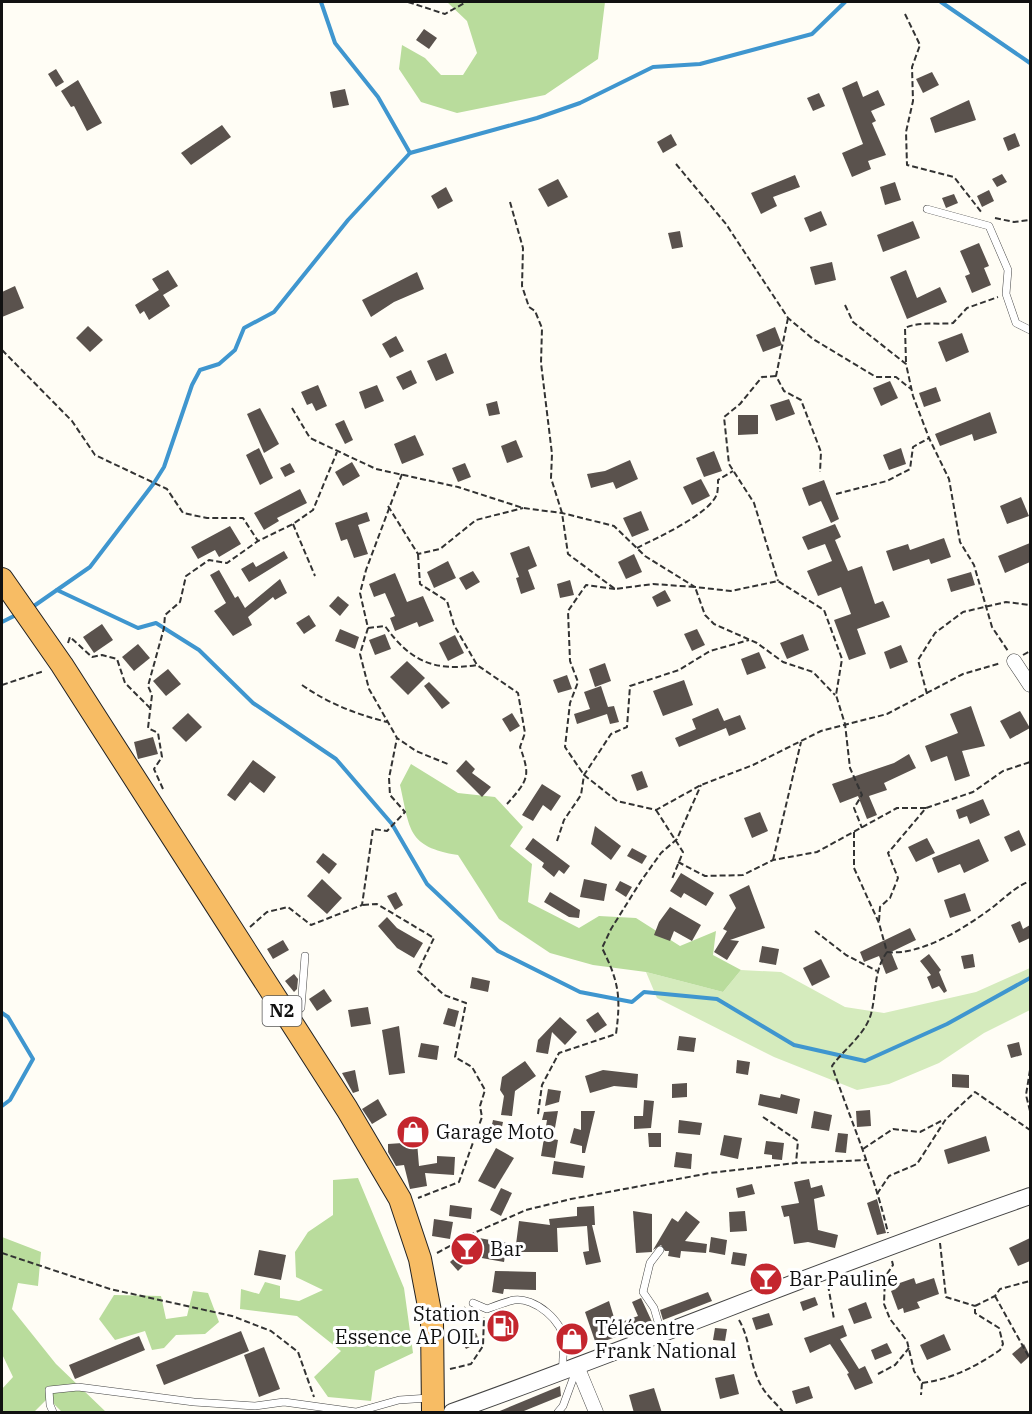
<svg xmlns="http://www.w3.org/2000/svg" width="1032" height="1414" viewBox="0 0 1032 1414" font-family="'IBM Plex Serif',serif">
<rect width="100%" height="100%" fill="#fffdf5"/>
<polygon fill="#d5ebbd" points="1030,968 1030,1010 984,1033 939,1063 889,1084 857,1090 774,1057 657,998 646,972 723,992 741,970 781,972 845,1007 884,1013 976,992"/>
<g fill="#b9dc9c">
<polygon points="447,2 605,2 598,59 545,95 457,113 421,102 399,69 402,45 425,58 441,75 463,75 477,53 467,21"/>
<path d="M411 764 458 793 495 797 523 827 510 846 532 864 528 902 579 928 599 916 636 918 680 946 716 931 713 955 741 970 723 992 646 972 593 965 550 953 499 919 458 855C407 847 410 829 400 785Z"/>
<polygon points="358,1178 404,1288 413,1353 375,1371 371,1401 328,1397 314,1377 341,1351 297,1316 240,1309 241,1289 259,1294 265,1282 280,1286 280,1298 299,1301 323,1290 296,1277 295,1252 308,1232 333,1215 333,1180"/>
<polygon points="2,1237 41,1252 38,1286 18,1283 12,1309 56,1364 106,1412 62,1412 48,1398 34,1412 2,1412 2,1389 13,1377 2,1354"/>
<polygon points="193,1291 208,1293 219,1322 205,1334 176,1335 164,1348 152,1350 145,1331 115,1340 99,1319 114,1295 161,1296 166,1319 187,1316"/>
</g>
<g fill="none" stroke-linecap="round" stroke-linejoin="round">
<g stroke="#3f96cf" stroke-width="4">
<polyline points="321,2 335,43 378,97 410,153"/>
<polyline points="941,2 1030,63"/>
<polyline points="57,590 138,628 156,623 199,650 253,703 336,759 392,824 427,884 498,951 580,992 632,1002 644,992 717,999 794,1045 865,1061 947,1024 1030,978"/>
<polyline points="31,608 90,567 154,483 164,467 192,385 200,370 219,364 235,350 244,328 274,312 348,220 410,153 537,118 580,103 653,67 700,64 812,34 845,2"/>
<polyline points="2,622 18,614"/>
<polyline points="2,1013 8,1017 33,1059 10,1100 2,1106"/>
</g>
</g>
<g fill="#5a524d">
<polygon points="424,29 437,38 429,49 416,40"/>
<polygon points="56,69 64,82 56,87 48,74"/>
<polygon points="932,72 939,85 923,93 916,79"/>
<polygon points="78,80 102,123 87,131 74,106 71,107 61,91"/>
<polygon points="857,81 863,97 878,90 885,105 871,111 876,121 872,123 886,155 868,161 871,169 852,177 842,153 863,144 842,88"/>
<polygon points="345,89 349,105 333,108 330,92"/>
<polygon points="819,93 825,106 813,111 807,98"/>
<polygon points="969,100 976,120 935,133 930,118"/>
<polygon points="222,125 231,137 191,165 181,153"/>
<polygon points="1015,133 1020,146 1008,151 1003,138"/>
<polygon points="671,134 677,145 663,153 657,142"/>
<polygon points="1002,174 1007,182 997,187 992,179"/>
<polygon points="795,175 800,187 773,197 777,206 761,214 751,193"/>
<polygon points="558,179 568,197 548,207 538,189"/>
<polygon points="895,182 901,200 885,205 880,187"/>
<polygon points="446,187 453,201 438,209 431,196"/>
<polygon points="989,190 994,201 982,207 977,196"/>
<polygon points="954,194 958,203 946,208 942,198"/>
<polygon points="821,211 827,225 810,232 804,218"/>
<polygon points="913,221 920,238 883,252 877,235"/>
<polygon points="680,231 683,247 672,249 668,233"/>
<polygon points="979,243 989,266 984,268 991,285 972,293 965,276 970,274 960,251"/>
<polygon points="832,262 836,280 815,285 810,267"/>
<polygon points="168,270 178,286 163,295 170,306 149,320 144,311 140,314 135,305 159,290 152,279"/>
<polygon points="906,270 917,298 940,287 947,302 907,319 890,277"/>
<polygon points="417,272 424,289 394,302 371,317 362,300"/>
<polygon points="15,286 24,308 2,317 2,292"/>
<polygon points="88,326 103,340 90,352 76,338"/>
<polygon points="775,327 782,345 763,352 756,335"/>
<polygon points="962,333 969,352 946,362 938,342"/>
<polygon points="396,336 404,351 390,358 382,344"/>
<polygon points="446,353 454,373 436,381 427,361"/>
<polygon points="411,370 417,383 403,390 396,377"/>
<polygon points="890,381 898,398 881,406 873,388"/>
<polygon points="318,385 327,406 316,411 312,403 307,405 301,392"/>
<polygon points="377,385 384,401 365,409 359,392"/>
<polygon points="936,387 941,401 924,407 919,393"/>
<polygon points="789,399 795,414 776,421 770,405"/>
<polygon points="497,401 500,414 489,416 486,404"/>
<polygon points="260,408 279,444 264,453 247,414"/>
<polygon points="990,412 997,433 974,441 972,434 940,446 935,434"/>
<polygon points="738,415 758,415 758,434 738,435"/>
<polygon points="344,420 353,440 345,444 335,424"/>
<polygon points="415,435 424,455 402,464 394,444"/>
<polygon points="516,440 523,457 507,463 501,446"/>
<polygon points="259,448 273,478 260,485 246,455"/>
<polygon points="901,448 906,464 889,470 883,455"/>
<polygon points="714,451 722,471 704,477 696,458"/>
<polygon points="630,460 638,479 616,489 613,482 591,488 587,474 605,471"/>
<polygon points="352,462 360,476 343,486 335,472"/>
<polygon points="290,463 295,472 285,477 280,468"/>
<polygon points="465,463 471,477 458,482 452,468"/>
<polygon points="701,479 710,496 692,505 683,487"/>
<polygon points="824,480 839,519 831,523 821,501 809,506 802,488"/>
<polygon points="300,489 307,503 277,518 279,521 264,530 254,513"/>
<polygon points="1021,497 1029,516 1007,524 1000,506"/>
<polygon points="641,511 649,530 632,537 623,518"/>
<polygon points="367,512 370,521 358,525 368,554 354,558 347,539 341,541 335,523"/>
<polygon points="835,524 841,537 835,540 848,571 862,566 875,604 883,601 890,617 857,629 866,654 849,660 834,620 851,614 841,587 818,596 807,571 832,561 825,544 808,550 802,537"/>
<polygon points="230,526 241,544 219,557 215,550 198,559 191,547"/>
<polygon points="944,538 951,557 931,564 929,559 893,571 886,551 908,544 910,550"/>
<polygon points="1030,543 1030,562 1005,573 998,556"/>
<polygon points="529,546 537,566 528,570 535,589 521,594 516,578 519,577 510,553"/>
<polygon points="284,551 288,558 249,582 241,569 253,562 256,567"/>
<polygon points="634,554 642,572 626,579 618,562"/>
<polygon points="448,561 456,578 434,588 427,572"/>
<polygon points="219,570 235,598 238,596 245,608 280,579 287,593 275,600 273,597 248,617 252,625 233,636 214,611 226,603 210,575"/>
<polygon points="473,571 480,582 466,590 459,578"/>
<polygon points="971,572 975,585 951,592 947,579"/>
<polygon points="395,573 407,602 423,596 434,621 419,627 417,622 395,631 390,618 395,616 385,593 374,597 369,584"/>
<polygon points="570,580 574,595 560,598 557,584"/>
<polygon points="665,590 671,601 657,607 652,597"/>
<polygon points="338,596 349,605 340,616 329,606"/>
<polygon points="309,615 316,626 304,634 296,623"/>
<polygon points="102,624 113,640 94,653 83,637"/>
<polygon points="340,629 359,637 355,649 335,641"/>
<polygon points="697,629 705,645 692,651 684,634"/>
<polygon points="385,634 391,649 375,655 369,640"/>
<polygon points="803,634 809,650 787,659 780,643"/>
<polygon points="455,635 464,653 448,661 439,643"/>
<polygon points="138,644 150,658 134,671 122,657"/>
<polygon points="901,645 908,662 890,669 884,652"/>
<polygon points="759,652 766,668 747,675 741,659"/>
<polygon points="407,661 425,678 408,695 390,677"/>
<polygon points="605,663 611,681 595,687 589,669"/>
<polygon points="168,669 181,684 166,696 153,681"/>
<polygon points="567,675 572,689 558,693 553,680"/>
<polygon points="684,680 693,705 663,716 653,691"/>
<polygon points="429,682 450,703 442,709 424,686"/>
<polygon points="601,686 608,707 614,706 619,722 610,724 607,714 577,724 574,714 590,709 584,692"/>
<polygon points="971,706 985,746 962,751 970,776 955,781 947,756 931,762 925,746 958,733 950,714"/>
<polygon points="718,708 724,721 740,715 746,729 729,736 726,728 679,747 675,738 696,729 692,719"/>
<polygon points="1020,711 1030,728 1010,739 1000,721"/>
<polygon points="188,713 202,727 186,742 172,728"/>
<polygon points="512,713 520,726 510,732 502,719"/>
<polygon points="153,737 158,754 138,759 134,742"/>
<polygon points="909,754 916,768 884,783 887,790 869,796 877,815 867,819 858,796 840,803 832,784 894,763"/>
<polygon points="253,760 276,777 264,793 250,782 235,801 227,795"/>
<polygon points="466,760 475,769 472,773 491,787 482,797 456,771"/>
<polygon points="642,771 648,787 637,791 631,775"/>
<polygon points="542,784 561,796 551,811 543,805 533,821 522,815"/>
<polygon points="983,799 990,815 970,824 967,816 959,819 956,810"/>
<polygon points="760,812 768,831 752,838 744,818"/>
<polygon points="595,826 621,846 611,860 591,844"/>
<polygon points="1019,830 1026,845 1011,852 1004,837"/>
<polygon points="533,838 570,866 564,874 559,870 554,877 542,867 544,863 525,849"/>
<polygon points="927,838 935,853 916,862 908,847"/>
<polygon points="979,839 989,861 964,873 960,864 938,873 932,858"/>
<polygon points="632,848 647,856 642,864 627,856"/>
<polygon points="323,853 337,864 329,874 316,862"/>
<polygon points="681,873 714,893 706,906 684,893 681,898 670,891"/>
<polygon points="322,879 342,898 327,914 307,896"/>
<polygon points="584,879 607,884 604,901 580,897"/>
<polygon points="620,881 632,887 626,897 615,890"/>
<polygon points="749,885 765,928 730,940 739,941 727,960 714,952 727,931 723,929 736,908 729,895"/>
<polygon points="396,892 403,905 395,910 387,896"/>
<polygon points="550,892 580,910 579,918 569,917 544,902"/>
<polygon points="965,893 971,911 950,918 944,900"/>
<polygon points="670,907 701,925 692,941 674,931 670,941 654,935 659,922"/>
<polygon points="387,917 397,928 423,943 414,958 397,948 378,926"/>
<polygon points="1020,921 1023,929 1030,925 1030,938 1019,943 1011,925"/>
<polygon points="910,928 916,940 891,952 898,969 886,974 879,956 864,962 860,952"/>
<polygon points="283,940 289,950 273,959 267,949"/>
<polygon points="762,946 779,949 776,965 759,962"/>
<polygon points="929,954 941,970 939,972 947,991 944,993 939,986 932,989 927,977 931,975 920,961"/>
<polygon points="973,954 975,967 964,969 961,956"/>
<polygon points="821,959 830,977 812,986 803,968"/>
<polygon points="294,974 298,979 297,989 294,992 285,981"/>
<polygon points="472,977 490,981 488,992 470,988"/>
<polygon points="324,989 332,1001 317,1011 309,999"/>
<polygon points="368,1007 371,1024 351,1027 348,1010"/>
<polygon points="448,1008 459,1011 455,1027 443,1024"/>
<polygon points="598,1012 607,1025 595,1033 586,1020"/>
<polygon points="560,1017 577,1032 565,1045 552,1032 548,1054 536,1052 538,1040"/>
<polygon points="399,1026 405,1073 389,1075 382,1030"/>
<polygon points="679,1036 696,1038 694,1052 677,1050"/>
<polygon points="1019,1042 1022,1055 1011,1058 1007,1045"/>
<polygon points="421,1043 439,1046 437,1060 418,1057"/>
<polygon points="737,1060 750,1062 748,1075 736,1073"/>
<polygon points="525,1061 536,1076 515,1091 512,1116 501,1115 504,1096 500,1090 502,1077"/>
<polygon points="355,1070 359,1091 353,1093 342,1073"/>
<polygon points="603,1070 638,1074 637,1088 614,1086 590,1093 585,1076"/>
<polygon points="952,1074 969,1075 969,1088 952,1087"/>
<polygon points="687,1083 687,1097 672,1098 672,1084"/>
<polygon points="548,1089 561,1091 559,1102 545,1106"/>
<polygon points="760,1094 780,1098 781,1094 800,1099 797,1114 758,1105"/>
<polygon points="378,1099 387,1115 372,1124 362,1109"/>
<polygon points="644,1100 654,1101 651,1128 634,1129 634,1116 643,1116"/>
<polygon points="870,1110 871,1126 857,1127 856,1111"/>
<polygon points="558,1111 553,1139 558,1140 555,1158 541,1156 547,1120 542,1120 544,1112"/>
<polygon points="581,1111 595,1111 585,1153 582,1153 582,1146 570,1143 574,1128 581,1130"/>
<polygon points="814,1111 832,1115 829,1131 811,1128"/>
<polygon points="493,1120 503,1122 500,1136 490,1133"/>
<polygon points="679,1120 702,1123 700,1135 678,1133"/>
<polygon points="648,1133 661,1133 661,1147 649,1147"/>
<polygon points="838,1133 848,1134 846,1153 835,1152"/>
<polygon points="724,1135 742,1138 738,1159 720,1155"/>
<polygon points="986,1136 990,1151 948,1164 944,1150"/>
<polygon points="766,1141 784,1143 782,1160 772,1159 772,1155 764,1154"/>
<polygon points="417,1142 419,1166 437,1163 437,1156 455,1157 454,1175 425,1173 427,1186 410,1189 404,1165 396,1166 388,1152 388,1144"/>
<polygon points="496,1148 514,1158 495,1189 478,1181"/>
<polygon points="676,1152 692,1154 691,1169 674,1167"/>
<polygon points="554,1161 585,1166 583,1178 552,1174"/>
<polygon points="809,1179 811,1188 822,1185 825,1196 814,1199 818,1230 838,1235 835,1248 808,1242 794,1244 789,1216 784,1217 781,1206 799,1203 794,1182"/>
<polygon points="752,1184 755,1194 738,1198 736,1188"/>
<polygon points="501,1188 512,1193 501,1216 490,1210"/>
<polygon points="877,1199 886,1233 877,1235 867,1203"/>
<polygon points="450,1205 472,1208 471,1219 449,1216"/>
<polygon points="594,1206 595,1225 592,1225 601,1262 586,1265 583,1252 589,1251 587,1226 557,1228 558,1252 515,1252 519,1221 550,1225 549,1219 577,1216 577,1207"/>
<polygon points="633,1211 652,1214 652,1252 636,1253"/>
<polygon points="686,1211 700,1222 685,1241 707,1244 706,1253 681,1251 680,1258 668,1256 669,1251 665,1251 661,1245 653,1250 672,1218 678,1222"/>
<polygon points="745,1211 747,1231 730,1232 729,1212"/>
<polygon points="434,1219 453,1222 450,1239 432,1236"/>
<polygon points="711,1237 727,1240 725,1255 709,1252"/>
<polygon points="479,1238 507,1243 504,1262 476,1257"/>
<polygon points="1030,1238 1030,1261 1018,1266 1009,1248"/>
<polygon points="259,1250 286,1255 281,1280 254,1275"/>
<polygon points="733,1252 747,1254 745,1266 731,1264"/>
<polygon points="460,1253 465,1259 464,1265 458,1271 450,1262"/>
<polygon points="495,1271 536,1272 536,1290 504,1289 503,1294 492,1292"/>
<polygon points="914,1278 916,1284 934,1278 939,1294 917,1302 920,1308 904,1313 903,1308 898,1310 891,1291 896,1289 894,1285"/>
<polygon points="708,1292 712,1301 663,1320 660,1310"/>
<polygon points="815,1297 818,1305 803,1311 800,1302"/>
<polygon points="641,1298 653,1324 596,1344 585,1312 609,1301 616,1324 638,1316 632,1302"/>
<polygon points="866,1302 872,1318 854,1324 848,1309"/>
<polygon points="769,1313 773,1325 756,1330 752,1318"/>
<polygon points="843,1325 847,1336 840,1339 859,1369 865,1366 873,1383 855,1390 847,1374 849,1373 830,1344 810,1353 804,1338"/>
<polygon points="715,1328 727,1329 725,1341 713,1340"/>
<polygon points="241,1331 249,1351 164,1385 156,1365"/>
<polygon points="476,1333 480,1342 466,1349 461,1340"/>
<polygon points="944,1334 951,1350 927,1360 920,1345"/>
<polygon points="139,1336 145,1350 75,1379 69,1365"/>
<polygon points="887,1343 892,1353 875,1360 871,1350"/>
<polygon points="1024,1344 1030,1356 1021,1364 1012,1354"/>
<polygon points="264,1347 280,1389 259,1397 244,1355"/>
<polygon points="734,1374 739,1394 720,1399 715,1378"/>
<polygon points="560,1386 561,1396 519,1413 495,1413"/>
<polygon points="809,1386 813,1398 796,1404 792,1391"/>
<polygon points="654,1388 662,1413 634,1413 629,1395"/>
</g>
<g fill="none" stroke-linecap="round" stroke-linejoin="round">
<g stroke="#444" stroke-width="8">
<g id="service">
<polyline points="927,209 989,226 1008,270 1006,294 1016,323 1030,330"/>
<polyline points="292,1015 301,1008 305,956"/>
<polyline points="660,1250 650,1263 643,1292 654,1308 661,1332"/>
<path d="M473 1303 487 1309C495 1306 505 1302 514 1300 534 1297 564 1321 564 1342 564 1352 562 1359 563 1370"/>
<polyline points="53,1412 50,1405 49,1390 78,1387 194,1402 255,1406 284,1402 356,1412 399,1400 429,1398"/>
<polyline points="558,1412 563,1406 577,1368"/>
</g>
</g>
<g stroke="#444" stroke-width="15">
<g id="minor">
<polyline points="1014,661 1030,685"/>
<polyline points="577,1366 596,1412"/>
</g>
</g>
<g stroke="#444" stroke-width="18">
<path id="tertiary" d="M452 1412C646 1343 836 1263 1030 1196"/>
</g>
<g stroke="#222" stroke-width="24">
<polyline id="trunk" points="2,579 62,665 347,1109 400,1199 420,1259 432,1322 433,1412"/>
</g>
<g stroke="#333" stroke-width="2" stroke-dasharray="6 3" stroke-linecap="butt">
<polyline points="408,2 445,14 466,2"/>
<polyline points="905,14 920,45 912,67 913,101 906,132 907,165 954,177 982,213"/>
<polyline points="676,164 726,224 788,318 813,339 876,377 896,377 911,389"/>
<polyline points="510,202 523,248 522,286 529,307 535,311 542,328 541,363 552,454 551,478 562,513 568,554 615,589 653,584 695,587 705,615 714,624 757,643 783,662 813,672 835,695"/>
<polyline points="995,218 1014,222 1030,220"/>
<polyline points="845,305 853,322 906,364 913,396 929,438 949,479 960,542 974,565 992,627 1008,651"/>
<polyline points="788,318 776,376 784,391 801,400 821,452 820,472"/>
<polyline points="2,350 72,421 95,455 167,489 183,513 207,518 243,518 258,541"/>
<path d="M906 362 905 328C920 321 936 325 953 323L967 308 998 297"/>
<polyline points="776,376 762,377 740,404 724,417 729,464 754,503 778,581"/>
<polyline points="292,408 310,438 376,469 458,487 523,508 562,513 614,526 645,556 695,587 731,591 778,581 824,610 842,659 836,695 845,724 850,768 862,795 854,808 862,828"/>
<polyline points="402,474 366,570 360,593 368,628 360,654 369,689 397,738 416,751 450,765"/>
<polyline points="836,494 887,481 910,469 913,447 929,438"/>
<polyline points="388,506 418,554 440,549 476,520 523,508"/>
<polyline points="293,524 315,576"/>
<path d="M637 548C656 538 709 515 717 494 718 490 718 484 718 480L733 471"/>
<path d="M418 554 420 584 447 601 454 625 477 665 518 693 525 733 520 747C531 777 528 780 507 804"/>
<polyline points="615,589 586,585 568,611 570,661 578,682 570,703 565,747 584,775 617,801 656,810 701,785 753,765 821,731 887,714 963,674 1001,663"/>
<path d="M368 628 385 626C410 661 434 672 477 665"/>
<polyline points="68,643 70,637 92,657 102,655 117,659 125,683 150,708"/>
<polyline points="1023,655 1030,651"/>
<polyline points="2,685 44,671"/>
<path d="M302 685C329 704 356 714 387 722"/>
<polyline points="927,694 918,660 935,633 963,612 1006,602 1030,605"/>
<polyline points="163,789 154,769 162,757 158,733 148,728 152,695 148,686 164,628 165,615 180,602 186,576 209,560 227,563 258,541 293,524 313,510 337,452"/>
<polyline points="656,810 683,852 672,879"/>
<path d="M854 832V868L879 923 887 952C873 972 877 991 871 1014 865 1035 844 1049 832 1066 851 1121 875 1176 888 1233"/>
<polyline points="557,841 564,820 581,795 584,775 611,734 627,727 630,686 679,670 710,651 749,640"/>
<polyline points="773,860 801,742"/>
<polyline points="678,862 705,876 743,875 773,860 817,852 897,808 926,808"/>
<polyline points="363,905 377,904 434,938 418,971 444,995 466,1003 455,1057 472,1067 485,1090 480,1106 482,1117 459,1182 418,1198"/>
<polyline points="879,921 880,907 890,898 898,878 888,853 926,808 973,792 1003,771 1030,762"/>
<polyline points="250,927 267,912 288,907 311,925 362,905 373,829 387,831 405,812 390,795 389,778 397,738"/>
<polyline points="815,931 846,955 877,971"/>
<path d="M887 952C920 956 963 929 989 910 1004 899 1013 888 1030 881"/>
<polyline points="1030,1070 1026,1095 1030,1111"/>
<path d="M538 1114 542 1085 559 1053 616 1034C621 997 619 982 602 948L611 929 641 881 661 853 677 839 701 785"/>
<polyline points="763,1117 798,1141 796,1163"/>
<polyline points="863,1149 893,1129 920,1132 943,1120"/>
<polyline points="877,1194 889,1176 917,1164 946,1119 975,1092 1030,1130"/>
<polyline points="940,1243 946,1297 975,1306"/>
<polyline points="2,1253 110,1289 232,1316 271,1331 298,1352 314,1397"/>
<polyline points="437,1253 476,1232 526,1210 571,1199 710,1173 796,1163 867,1160"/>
<polyline points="892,1261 893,1265 885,1277 884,1304 890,1319 907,1341 914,1371 922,1383 921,1395"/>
<polyline points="828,1285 834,1319"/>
<polyline points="995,1296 1030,1359"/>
<polyline points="449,1316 465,1307"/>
<path d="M739 1320C751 1340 749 1366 762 1387 767 1396 777 1404 783 1412"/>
<polyline points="450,1369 471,1364 483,1346 484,1317"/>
<polyline points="878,1374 895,1365 909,1348"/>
<path d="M922 1383C952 1379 975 1367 1000 1350L1003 1344 999 1328 975 1313V1306L995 1296 1000 1289 1030 1281"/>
</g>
<use href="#service" stroke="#fff" stroke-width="7"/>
<use href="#minor" stroke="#fff" stroke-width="14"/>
<use href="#tertiary" stroke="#fff" stroke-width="16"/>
<use href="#trunk" stroke="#f7bc64" stroke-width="22"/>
</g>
<defs>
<g id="shop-disc" transform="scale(1.725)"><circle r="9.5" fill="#c4262e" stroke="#fff"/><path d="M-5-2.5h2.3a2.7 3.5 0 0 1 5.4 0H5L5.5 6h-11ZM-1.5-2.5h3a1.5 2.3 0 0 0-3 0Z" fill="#fff"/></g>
<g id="bar-disc" transform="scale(1.725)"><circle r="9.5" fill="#c4262e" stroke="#fff"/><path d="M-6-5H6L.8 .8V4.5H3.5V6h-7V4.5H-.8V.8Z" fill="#fff"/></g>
<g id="fuel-disc" transform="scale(1.725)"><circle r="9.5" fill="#c4262e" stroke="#fff"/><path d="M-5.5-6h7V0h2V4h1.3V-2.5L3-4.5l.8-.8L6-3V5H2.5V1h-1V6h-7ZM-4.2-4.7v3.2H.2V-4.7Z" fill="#fff"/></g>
</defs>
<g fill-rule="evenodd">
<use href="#shop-disc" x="413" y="1132"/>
<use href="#bar-disc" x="467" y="1249"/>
<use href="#bar-disc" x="766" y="1279"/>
<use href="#fuel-disc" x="503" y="1326"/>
<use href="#shop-disc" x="572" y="1339"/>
</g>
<g text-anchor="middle" stroke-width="6" stroke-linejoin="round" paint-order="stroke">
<rect fill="#fff" stroke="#585858" stroke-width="1.5" x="262.5" y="996" width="39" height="30" rx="4.5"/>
<g font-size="18" font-weight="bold" fill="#111">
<text x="282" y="1017">N2</text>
</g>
<g font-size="20" fill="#111" stroke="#fff" text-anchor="start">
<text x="436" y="1139">Garage Moto</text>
<text x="490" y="1256">Bar</text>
<text x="789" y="1286">Bar Pauline</text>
<text x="480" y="1321" text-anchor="end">Station<tspan x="480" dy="23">Essence AP OIL</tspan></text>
<text x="595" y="1335">Télécentre<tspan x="595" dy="23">Frank National</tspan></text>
</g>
</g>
<rect width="1032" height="1414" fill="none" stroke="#111111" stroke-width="6"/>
</svg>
